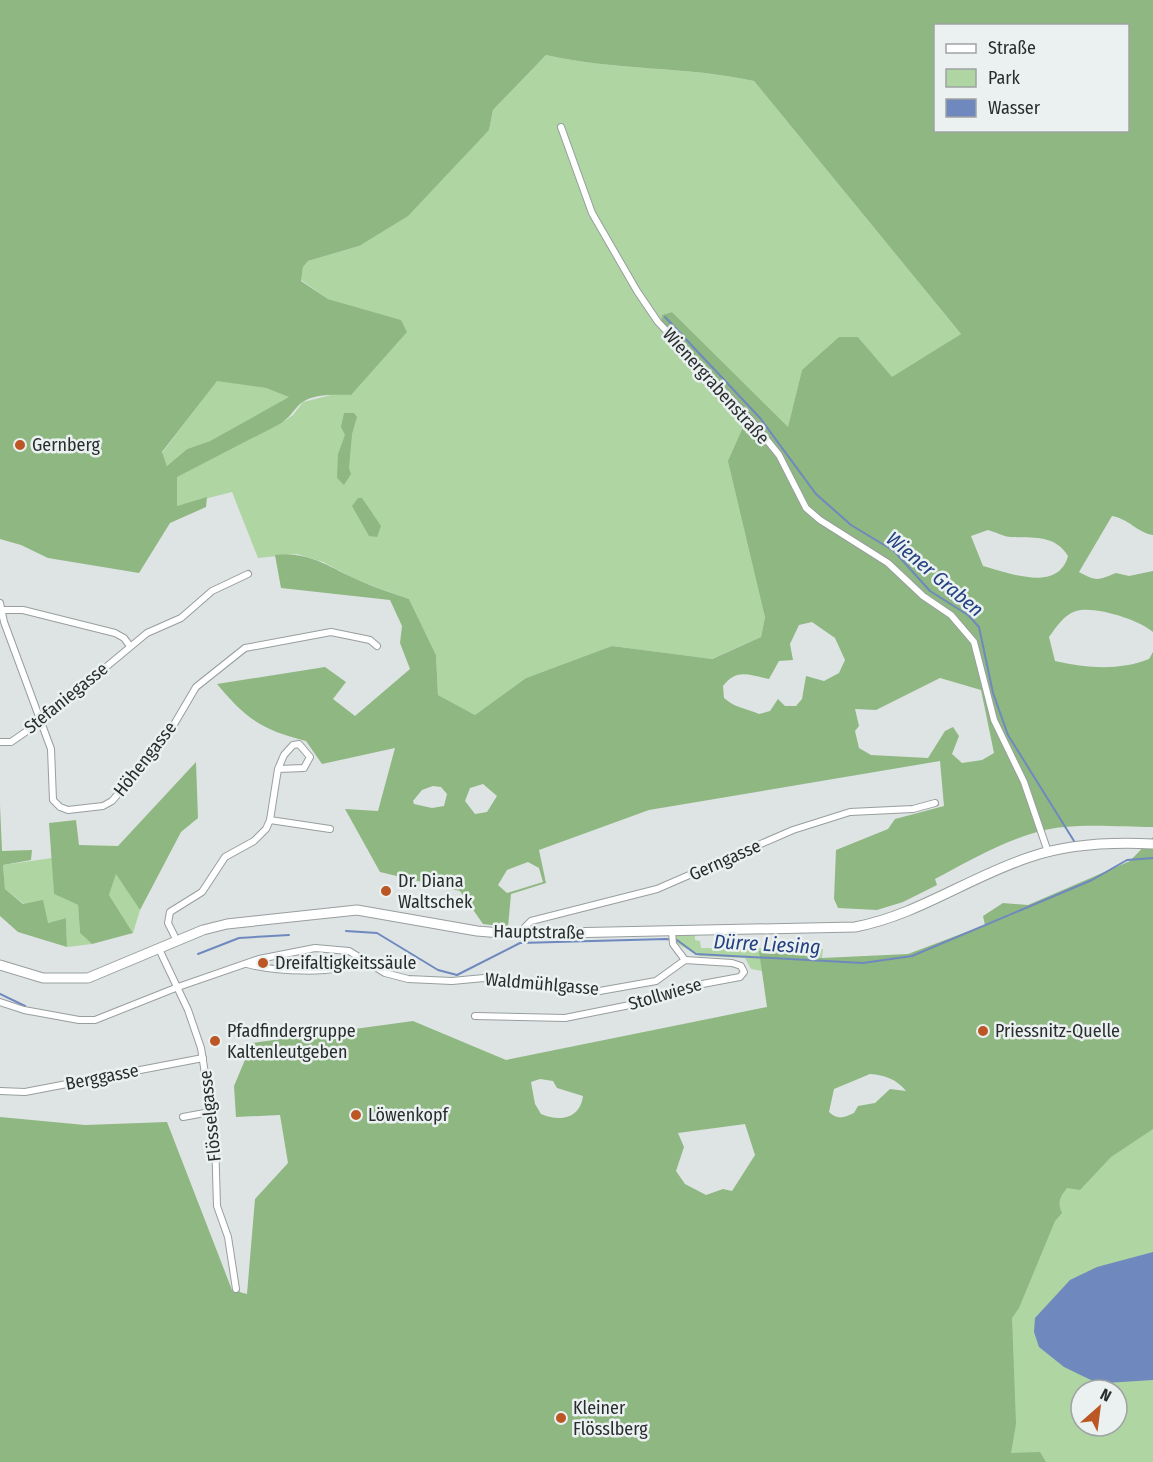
<svg xmlns="http://www.w3.org/2000/svg" width="1153" height="1462" viewBox="0 0 1153 1462" font-family="'Fira Sans Condensed',sans-serif">
<rect width="100%" height="100%" fill="#dee4e4"/>
<g fill="#afd5a3" fill-rule="evenodd">
<path d="M546 55C615 71 685 66 754 81L961 334 892 378 858 337 802 370 788 428 672 312 662 315 661 321 748 416 765 617 761 637 711 659 612 646 526 678 475 715 438 695 436 655 409 599 359 581 323 562 297 554 258 558 232 492 177 506 176 477 280 424 293 415 303 402 331 395 400 320 328 299 301 280 303 267 308 261 359 246 489 130 493 110Z"/>
<polygon points="217,380 266,388 290,397 210,441 187,449 167,466 162,453"/>
<polygon points="52,858 54,894 78,905 80,933 92,944 67,947 66,918 48,923 5,889 3,865"/>
<polygon points="116,873 140,910 133,933 109,895"/>
<polygon points="675,935 695,935 695,940 700,941 701,948 823,949 822,958 760,951 762,971 751,969 745,958 699,956 676,943"/>
<path d="M1153 1004V1462H982L1011 1320 1016 1268ZM1081 1390H1117V1426H1081Z"/>
</g>
<g fill="#8fb782" fill-rule="evenodd">
<path d="M0 0H1153V535C1138 533 1129 519 1112 516L1079 572C1097 582 1098 580 1116 573L1129 576 1153 571V632C1140 620 1094 605 1076 611 1064 615 1057 626 1049 637L1055 661C1086 668 1119 671 1149 659L1153 652V827C1118 827 1070 822 1037 832 1001 842 967 862 935 879L937 885 903 902 877 910 838 908 834 899 836 850 888 829 895 819 944 806 940 761 649 810 539 850 546 883 511 894 508 927 483 924 460 891 380 872 345 809 378 811 395 748 322 764 306 741C262 730 246 719 217 684L325 667 346 682 333 699 355 716 410 669 400 643 402 626 390 600 281 588 275 555C312 552 328 567 360 581 376 588 393 593 409 599L436 655 438 695 475 715 526 678 612 646 712 659 761 637 765 617 728 461 748 416 661 321 662 315 672 312 788 427 802 370 839 337H858L892 377 961 334 754 81C686 66 615 71 546 55L493 110 489 130 408 216 359 246 308 261 303 267 301 281 328 299 401 320 407 332 351 395C336 395 313 393 300 404 293 411 289 418 280 424L177 477V506L207 497 206 507 170 523 139 573 48 558 21 545 0 539ZM936 26H1128V130H936ZM217 381 266 388 289 397 210 441 187 449 167 466 162 452ZM988 530C996 532 1004 537 1011 537 1032 538 1055 534 1068 556 1058 593 1009 573 983 566L971 536ZM812 622 835 638 845 660 839 673 824 681 806 676 802 699 796 706H785L778 699 770 711 759 714C746 708 735 708 724 698L723 686C737 668 749 675 769 679L779 661 793 660 790 644 799 625ZM940 678 981 690 994 753 982 760 962 763 952 754 959 736 953 727 945 731 928 758 871 755 859 748 855 731 859 726 855 709 876 710ZM483 784 497 796 487 812 475 814 465 801 470 788ZM433 786 441 787 447 794 444 806 432 808 414 804 413 801 422 790ZM528 862 539 868 543 882 507 893 498 885 507 870Z"/>
<polygon points="344,413 354,413 357,417 352,434 349,468 351,474 344,485 337,478 338,454 345,435 341,427"/>
<polygon points="358,498 362,498 381,526 377,537 369,536 352,506"/>
<polygon points="196,762 198,818 181,832 140,910 116,874 109,895 133,933 92,944 80,933 78,905 54,894 49,823 76,820 79,845 118,846"/>
<polygon points="0,805 2,851 32,850 31,860 3,865 5,889 23,904 43,900 48,923 66,918 67,947 18,932 0,916"/>
<path d="M1153 837V1129L1111 1157 1080 1190 1067 1188C1060 1197 1057 1202 1062 1213L1055 1221 1019 1308 1012 1318 1016 1424 1011 1453 1040 1452 1046 1462H0V1117L85 1125 167 1122 232 1290 247 1294 255 1199 288 1163 280 1115 236 1117 234 1086 252 1043 413 1021 506 1060 767 1007 759 951 822 958 908 954 985 925 983 916 1003 903 1028 905 1130 861ZM870 1074C885 1075 896 1079 906 1091L890 1089 875 1103 858 1106 854 1113C843 1118 838 1120 829 1112L834 1089ZM540 1079 553 1081 557 1088 583 1096C580 1119 560 1122 541 1114L535 1104 531 1082ZM745 1124 755 1155 732 1191 723 1189 706 1195 685 1184 676 1171 684 1147 678 1133Z"/>
</g>
<polygon fill="#6f89be" points="1153,1252 1153,1380 1106,1383 1093,1381 1064,1367 1039,1347 1034,1332 1035,1318 1070,1280 1097,1267"/>
<g fill="none" stroke-linecap="round" stroke-linejoin="round">
<g stroke="#6f89be" stroke-width="2">
<polyline points="665,317 760,418 816,494 851,525 894,551 930,591 968,615 979,627 993,693 1008,735 1074,841"/>
<polyline points="346,931 377,933 438,970 457,975 520,943 666,939 677,940 696,954 863,963 912,956 1092,880 1127,860 1153,858"/>
<polyline points="198,954 239,938 289,935"/>
<polyline points="0,994 25,1006"/>
</g>
<g stroke="#989e9e" stroke-width="8">
<g id="street">
<polyline points="561,127 592,213 637,291 658,322 750,419 779,455 806,508 820,520 888,563 923,596 951,615 974,642 994,720 1024,782 1048,852"/>
<polyline points="0,603 4,622 51,749 53,800 60,807 68,810 103,806 112,801 166,738 196,687 245,648 331,632 370,640 377,646"/>
<polyline points="2,610 23,610 115,633 124,638 130,646"/>
<polyline points="0,742 11,742 40,722 147,633 181,618 212,591 248,574"/>
<polyline points="270,820 330,829"/>
<polyline points="672,931 673,944 685,960"/>
<polyline points="524,934 525,927 531,921 657,889 793,830 850,812 913,809 935,803"/>
<polyline points="177,941 168,923 170,912 202,892 225,857 254,841 266,829 270,820 278,769 304,768 310,757 299,744 293,745 284,755 278,769"/>
<polyline points="159,949 188,1010 201,1048 215,1138 217,1206 228,1237 236,1289"/>
<path d="M247 964C273 971 338 976 360 960"/>
<polyline points="0,1002 24,1010 79,1020 95,1020 178,987 259,959 315,948 349,951 385,973 408,979 452,981 484,978 594,992 656,981 685,960 732,963 741,966 744,972 740,977 697,985 650,1001 565,1018 475,1016"/>
<polyline points="0,1091 25,1092 203,1058"/>
<polyline points="183,1117 210,1112"/>
</g>
</g>
<g stroke="#989e9e" stroke-width="11">
<path id="secondary" d="M0 965 43 978H88L203 930 227 924 357 910 477 931 514 934 855 927C918 915 969 877 1030 857 1068 844 1113 842 1153 844"/>
</g>
<use href="#street" stroke="#fff" stroke-width="6"/>
<use href="#secondary" stroke="#fff" stroke-width="9"/>
</g>
<g fill="#bb5725" stroke="#ebf1f1" stroke-width="2">
<circle cx="20" cy="445" r="6"/>
<circle cx="386" cy="891" r="6"/>
<circle cx="263" cy="963" r="6"/>
<circle cx="983" cy="1031" r="6"/>
<circle cx="215" cy="1041" r="6"/>
<circle cx="356" cy="1115" r="6"/>
<circle cx="561" cy="1418" r="6"/>
</g>
<g text-anchor="middle" stroke-width="5" stroke-linejoin="round" paint-order="stroke">
<g font-size="18" fill="#2a2d2d" stroke="#ebf1f1">
<text transform="translate(716 386) rotate(48)" y="6">Wienergrabenstraße</text>
<text transform="translate(66 698) rotate(-39)" y="6">Stefaniegasse</text>
<text transform="translate(145 759) rotate(-52)" y="6">Höhengasse</text>
<text transform="translate(725 860) rotate(-24)" y="6">Gerngasse</text>
<text transform="translate(539 932) rotate(1)" y="6">Hauptstraße</text>
<text transform="translate(542 984) rotate(5)" y="6">Waldmühlgasse</text>
<text transform="translate(665 994) rotate(-16)" y="6">Stollwiese</text>
<text transform="translate(102 1077) rotate(-11)" y="6">Berggasse</text>
<text transform="translate(210 1116) rotate(-96)" y="6">Flösselgasse</text>
</g>
<g font-size="18" fill="#2a2d2d" stroke="#ebf1f1" text-anchor="start">
<text x="32" y="451">Gernberg</text>
<text x="398" y="887">Dr. Diana<tspan x="398" dy="21">Waltschek</tspan></text>
<text x="275" y="969">Dreifaltigkeitssäule</text>
<text x="227" y="1037">Pfadfindergruppe<tspan x="227" dy="21">Kaltenleutgeben</tspan></text>
<text x="995" y="1037">Priessnitz-Quelle</text>
<text x="368" y="1121">Löwenkopf</text>
<text x="573" y="1414">Kleiner<tspan x="573" dy="21">Flösslberg</tspan></text>
</g>
<g font-size="20" font-style="italic" fill="#234081" stroke="#ebf1f1">
<text transform="translate(935 574) rotate(40)" y="7">Wiener Graben</text>
<text transform="translate(767 944) rotate(3)" y="7">Dürre Liesing</text>
</g>
</g>
<rect x="934" y="24" width="195" height="108" fill="#ebf1f1" stroke="#9ea3a3" stroke-width="1.5"/>
<rect x="946" y="44" width="30" height="9" fill="#ffffff" stroke="#9ea3a3" stroke-width="1.5"/>
<text x="988" y="54" font-size="18" fill="#2a2d2d">Straße</text>
<rect x="946" y="69" width="30" height="18" fill="#afd5a3" stroke="#9ea3a3" stroke-width="1.5"/>
<text x="988" y="84" font-size="18" fill="#2a2d2d">Park</text>
<rect x="946" y="99" width="30" height="18" fill="#6f89be" stroke="#9ea3a3" stroke-width="1.5"/>
<text x="988" y="114" font-size="18" fill="#2a2d2d">Wasser</text>
<g transform="translate(1099 1408) rotate(28)"><circle r="28" fill="#ebf1f1" stroke="#9ea3a3" stroke-width="1.5"/>
<path d="M0-4.5L10 22L0 15L-10 22Z" fill="#bb5725"/>
<text y="-9" font-size="16" font-weight="bold" text-anchor="middle" fill="#2a2d2d">N</text>
</g>
</svg>
